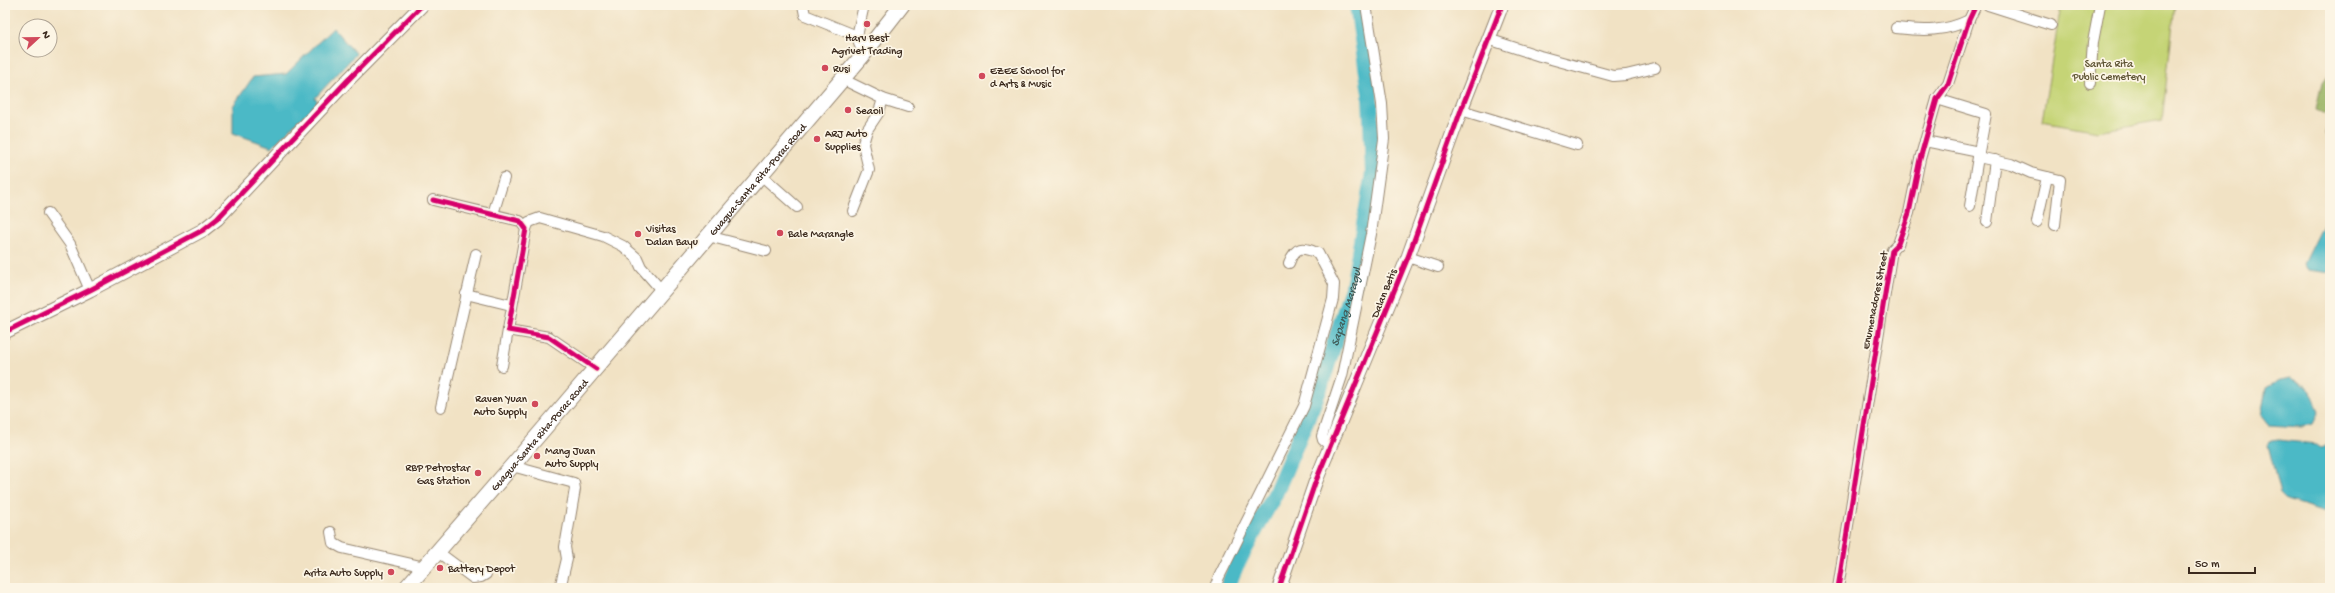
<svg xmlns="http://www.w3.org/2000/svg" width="2335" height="593" viewBox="0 0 2335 593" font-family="'Gochi Hand',sans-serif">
<rect width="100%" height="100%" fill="#fcf5e5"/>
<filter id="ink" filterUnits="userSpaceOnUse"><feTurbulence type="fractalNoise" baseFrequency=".025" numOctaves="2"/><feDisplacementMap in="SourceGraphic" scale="8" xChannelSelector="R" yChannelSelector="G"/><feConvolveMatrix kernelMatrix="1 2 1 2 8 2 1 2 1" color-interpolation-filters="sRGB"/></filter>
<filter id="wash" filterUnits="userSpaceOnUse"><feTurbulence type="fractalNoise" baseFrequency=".012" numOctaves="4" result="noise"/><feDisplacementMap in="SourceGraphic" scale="16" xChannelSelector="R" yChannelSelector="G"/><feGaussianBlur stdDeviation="0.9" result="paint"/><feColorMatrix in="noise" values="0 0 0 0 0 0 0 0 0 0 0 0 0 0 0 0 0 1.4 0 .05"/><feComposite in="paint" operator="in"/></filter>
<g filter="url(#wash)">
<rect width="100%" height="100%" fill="#f1e2c4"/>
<polygon fill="#c5d476" stroke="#807f4a" points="2061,5 2175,5 2162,120 2098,131 2042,121"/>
<polygon fill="#9cb667" stroke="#6c7042" points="2330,72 2330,137 2325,134 2330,116 2316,110 2322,83"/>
<g fill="#4bb9c6" stroke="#437272">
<polygon points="333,28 356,54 315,98 318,102 272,147 233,133 233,106 253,77 286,74"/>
<polygon points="2330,211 2330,273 2308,270 2304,264"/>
<path d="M2291 378C2309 386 2314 394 2319 412L2313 424 2302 427 2268 425 2261 416 2266 388 2280 380Z"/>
<polygon points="2279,440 2316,444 2321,448 2330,443 2330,513 2286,500 2280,494 2268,445 2271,441"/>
</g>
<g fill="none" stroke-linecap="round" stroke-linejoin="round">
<path stroke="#4bb9c6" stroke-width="16" id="s1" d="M1227 588 1236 566 1275 494 1320 388 1354 282 1373 173 1370 93 1357 5"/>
</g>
</g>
<g filter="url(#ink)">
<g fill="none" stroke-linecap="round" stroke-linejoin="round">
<g stroke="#968671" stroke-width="12">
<g id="minor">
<polyline points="803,5 805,15 857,36"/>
<polyline points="1988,5 2051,25"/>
<path d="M1896 28C1923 31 1945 32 1969 20"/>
<polyline points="1488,39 1540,56 1613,76 1626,75 1655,68"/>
<polyline points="863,55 857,36 864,5"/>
<polyline points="842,79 883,99 908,107"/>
<polyline points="2090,83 2093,42 2100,5"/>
<polyline points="1937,99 1986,114 1978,157 2011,164 2031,173 2060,180 2055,225"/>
<polyline points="1461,110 1577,145"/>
<polyline points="1925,141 1979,152"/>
<polyline points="761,175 797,207"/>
<polyline points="433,200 520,221 526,229 508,330 549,337 596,369"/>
<polyline points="1970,206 1978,157"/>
<polyline points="853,211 869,170 863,144 867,130 879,112 883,99"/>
<polyline points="48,213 70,244 90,290"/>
<polyline points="493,214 504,178"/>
<polyline points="1987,222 1995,160"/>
<polyline points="2037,222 2047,177"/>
<polyline points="526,229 529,222 540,218 603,236 623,246 637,258 641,267 662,291"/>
<polyline points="708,236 766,251"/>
<polyline points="1408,257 1438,267"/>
<polyline points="466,294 511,305"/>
<polyline points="502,366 508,330"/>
<polyline points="441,407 476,254"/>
<polyline points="1331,446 1323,440 1322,436 1342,376 1371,234 1384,139 1382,104 1366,5"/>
<polyline points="512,466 574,483 575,489 565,547 567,559 560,588"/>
<polyline points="331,532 333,543 342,548 425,567"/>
<polyline points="438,552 473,578 481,577 486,574"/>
<path d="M1215 588 1219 577 1304 406 1333 299 1334 284 1318 253C1302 247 1296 245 1289 263"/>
<polyline points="1838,588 1892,250 1898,244 1909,213 1920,159 1937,99 1948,84 1969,20 1976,5"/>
</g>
</g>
<g stroke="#968671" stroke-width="15">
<g id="tertiary">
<polyline points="5,332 90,290 203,230 217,219 347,81 422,5"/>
<polyline points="1279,588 1315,483 1408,257 1461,110 1502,5"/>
</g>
</g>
<g stroke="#968671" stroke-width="17">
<g id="secondary">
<path id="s2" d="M406 588 512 466 863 55 902 5"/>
</g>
</g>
<use href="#minor" stroke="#fff" stroke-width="10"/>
<use href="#tertiary" stroke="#fff" stroke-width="13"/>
<use href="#secondary" stroke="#fff" stroke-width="15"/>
<g stroke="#fcf5e5" stroke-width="8">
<g id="cycleway">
<polyline points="433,200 520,221 526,229 508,330 549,337 596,369"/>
<polyline points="5,332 90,290 203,230 217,219 347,81 422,5"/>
<polyline points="1279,588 1315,483 1408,257 1461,110 1502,5"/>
<polyline points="1838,588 1892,250 1898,244 1909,213 1920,159 1937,99 1948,84 1969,20 1976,5"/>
</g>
</g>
<use href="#cycleway" stroke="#d6006c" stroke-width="5"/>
</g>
</g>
<g fill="#d1495b" stroke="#fcf5e5" stroke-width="1.5">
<circle cx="867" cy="24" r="4"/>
<circle cx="825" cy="68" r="4"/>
<circle cx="982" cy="76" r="4"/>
<circle cx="848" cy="110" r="4"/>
<circle cx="817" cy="139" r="4"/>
<circle cx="780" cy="233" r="4"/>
<circle cx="638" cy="234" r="4"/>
<circle cx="535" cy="404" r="4"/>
<circle cx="537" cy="456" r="4"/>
<circle cx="478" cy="473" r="4"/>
<circle cx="440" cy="568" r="4"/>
<circle cx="391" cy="572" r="4"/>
</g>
<g text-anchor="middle" stroke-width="3.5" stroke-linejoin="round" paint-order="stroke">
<g font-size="11" fill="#3b2a1e" stroke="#fcf5e5" text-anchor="start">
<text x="867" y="41" text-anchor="middle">Harv Best<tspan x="867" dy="13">Agrivet Trading</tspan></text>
<text x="833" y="72">Rusi</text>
<text x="990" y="74">EZEE School for<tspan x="990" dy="13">d Arts &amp; Music</tspan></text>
<text x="856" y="114">Seaoil</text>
<text x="825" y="137">ARJ Auto<tspan x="825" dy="13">Supplies</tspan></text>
<text x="646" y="232">Visitas<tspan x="646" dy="13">Dalan Bayu</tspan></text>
<text x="788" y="237">Bale Marangle</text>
<text x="527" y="402" text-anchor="end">Raven Yuan<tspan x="527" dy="13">Auto Supply</tspan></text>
<text x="545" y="454">Mang Juan<tspan x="545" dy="13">Auto Supply</tspan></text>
<text x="470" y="471" text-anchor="end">RBP Petrostar<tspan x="470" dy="13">Gas Station</tspan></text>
<text x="448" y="572">Battery Depot</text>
<text x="383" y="576" text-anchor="end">Arita Auto Supply</text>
</g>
<g font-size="11" fill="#5e5434" stroke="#fcf5e5">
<text x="2109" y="67">Santa Rita<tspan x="2109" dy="13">Public Cemetery</tspan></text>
</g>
<g font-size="11" fill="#3b2a1e" stroke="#fcf5e5">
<text dy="4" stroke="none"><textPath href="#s2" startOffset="539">Guagua-Santa Rita-Porac Road</textPath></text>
<text transform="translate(1383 293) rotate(-68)" y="4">Dalan Betis</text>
<text transform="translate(1874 300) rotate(-79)" y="4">Enumenadores Street</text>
<text dy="4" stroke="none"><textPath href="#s2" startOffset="203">Guagua-Santa Rita-Porac Road</textPath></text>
</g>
<g font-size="12" font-style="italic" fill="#415c59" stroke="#fcf5e5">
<text dy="4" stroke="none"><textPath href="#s1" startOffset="306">Sapang Maragul</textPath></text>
</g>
</g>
<rect width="2335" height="593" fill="none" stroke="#fcf5e5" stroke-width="20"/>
<g transform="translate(38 38) rotate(68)"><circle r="19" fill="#fcf5e5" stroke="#afa495"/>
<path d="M0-3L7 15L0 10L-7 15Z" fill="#d1495b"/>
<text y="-6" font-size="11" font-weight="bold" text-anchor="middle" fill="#3b2a1e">N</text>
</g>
<path d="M2189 567v6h66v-6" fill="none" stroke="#3b2a1e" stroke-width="2"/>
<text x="2195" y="567" font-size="12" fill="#3b2a1e" stroke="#fcf5e5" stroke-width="3" paint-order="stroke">50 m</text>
</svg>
